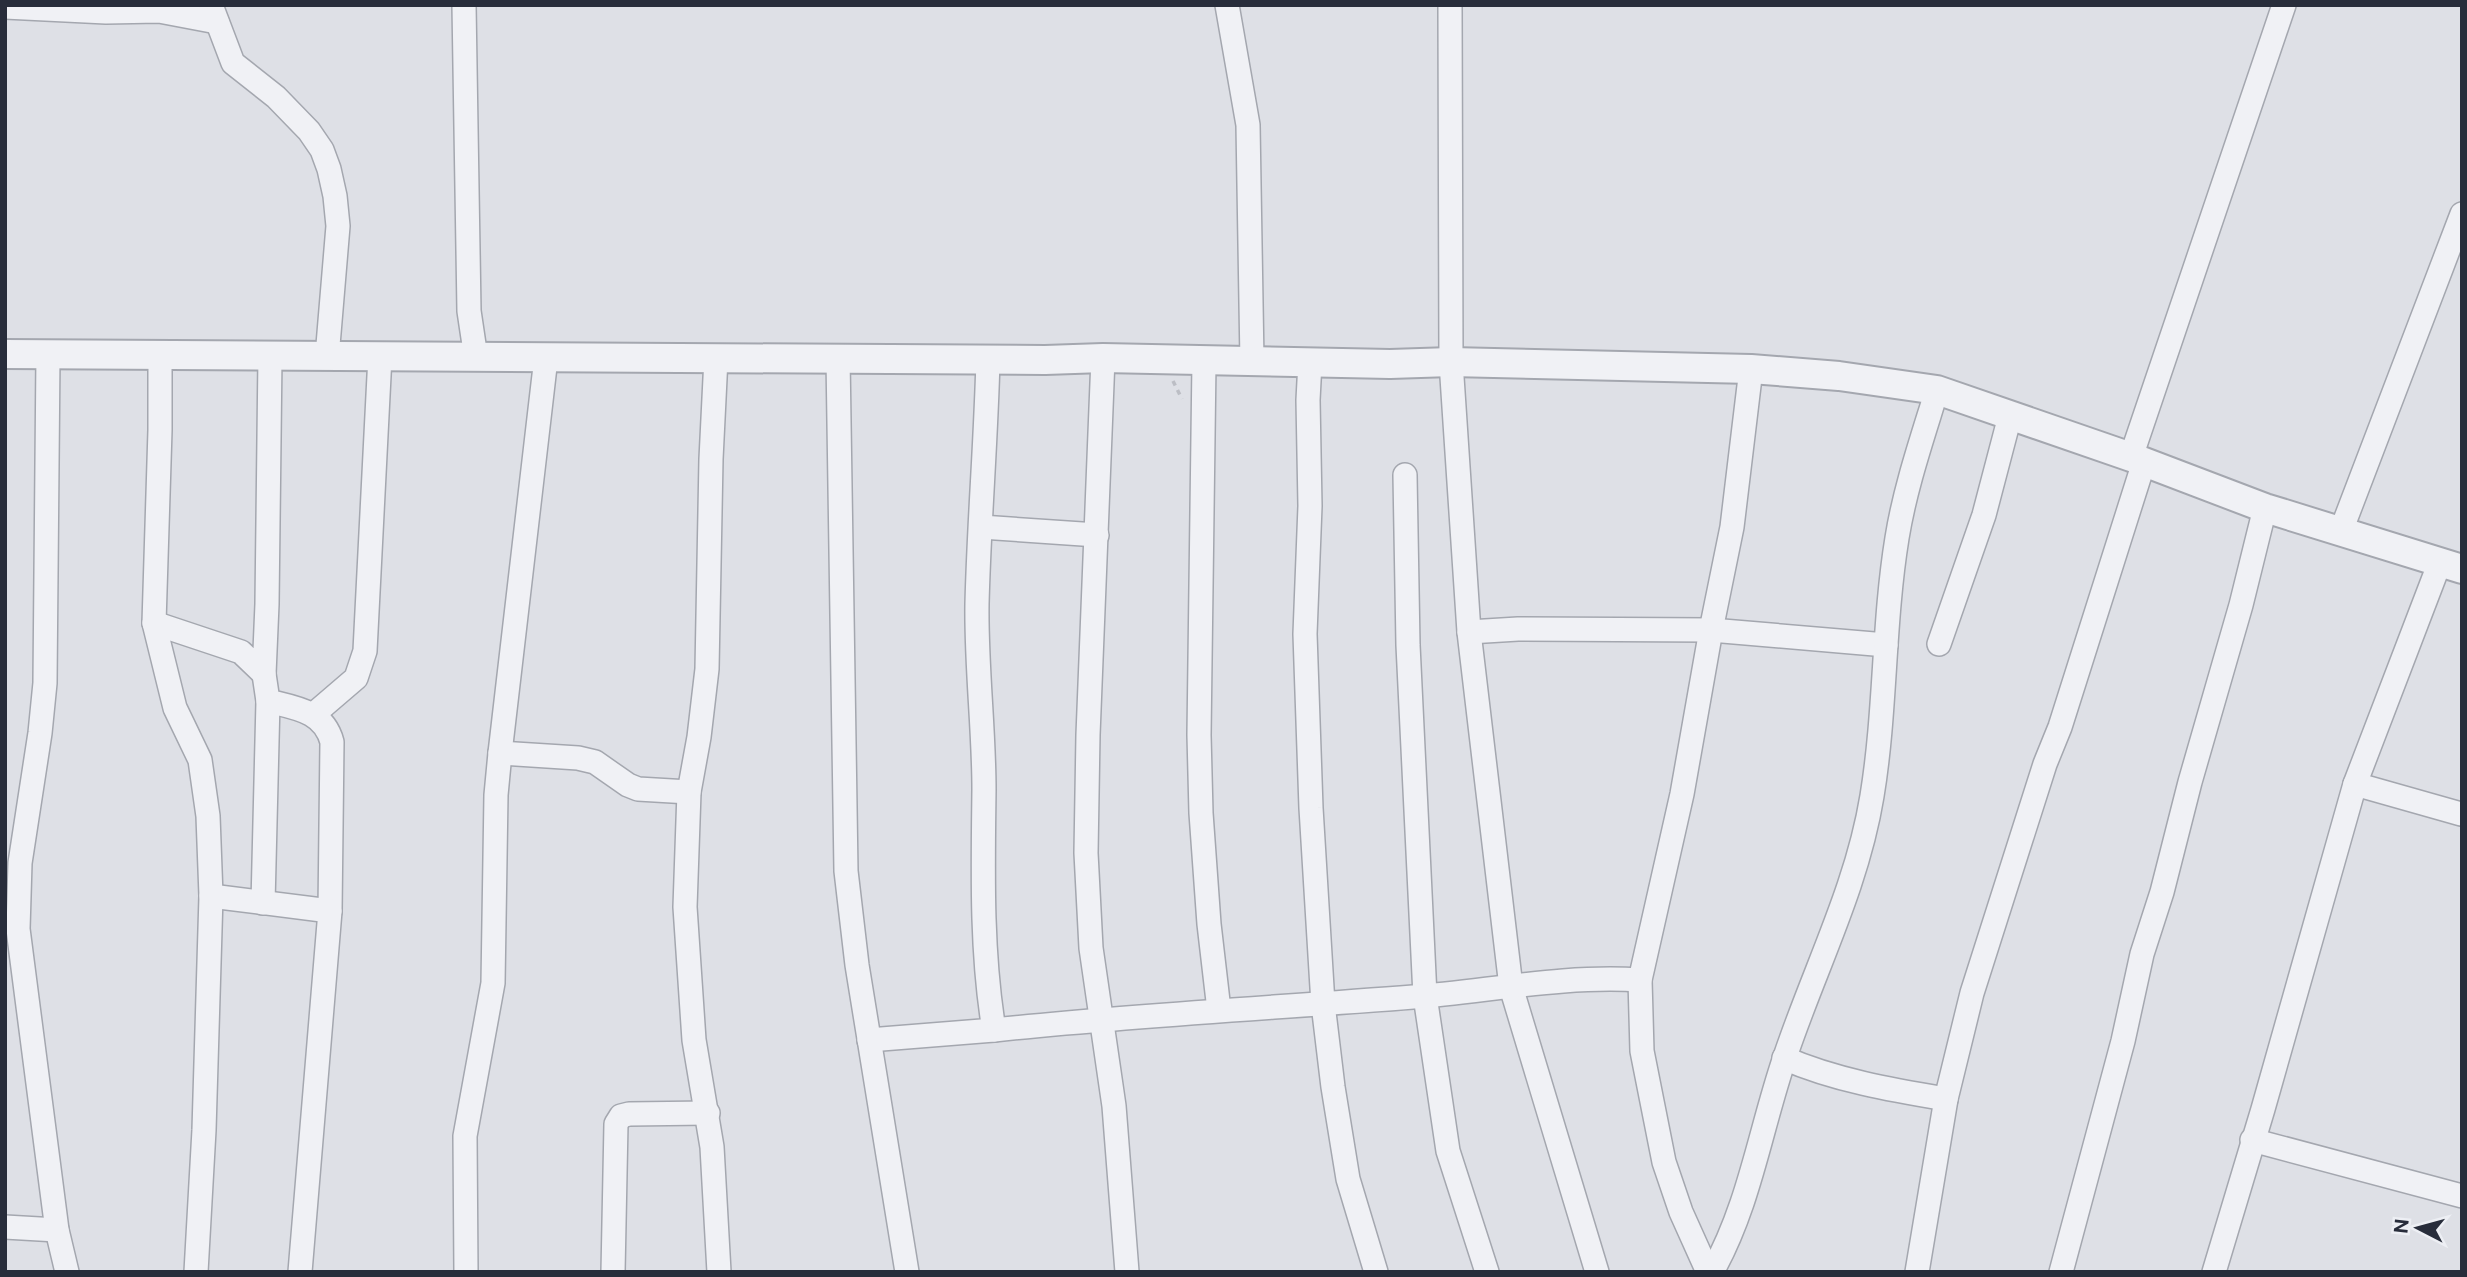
<svg xmlns="http://www.w3.org/2000/svg" width="2467" height="1277" viewBox="0 0 2467 1277" font-family="'Public Sans',sans-serif">
<rect width="100%" height="100%" fill="#dee0e6"/>
<g fill="none" stroke-linecap="round" stroke-linejoin="round">
<g stroke="#a4a7af" stroke-width="26">
<g id="minor">
<polyline points="211,5 233,63 276,97 309,131 322,150 329,169 335,196 338,226 327,357"/>
<polyline points="464,5 469,311 476,358"/>
<polyline points="1227,5 1248,125 1252,362"/>
<polyline points="1450,5 1451,362 1469,632 1511,987 1597,1272"/>
<polyline points="5,7 106,12 159,11 217,22"/>
<polyline points="48,355 45,683 40,733 20,863 18,929 57,1230 67,1272"/>
<polyline points="160,355 160,430 154,623 175,708 200,760 208,816 211,896 204,1130 196,1272"/>
<polyline points="716,358 711,459 707,669 699,737 689,792 685,907 694,1040 712,1147 719,1272"/>
<polyline points="838,358 846,871 857,965 907,1272"/>
<polyline points="1103,358 1088,735 1086,853 1091,948 1114,1106 1127,1272"/>
<polyline points="1204,362 1199,735 1201,813 1209,924 1219,1010"/>
<polyline points="1310,362 1308,400 1310,506 1305,634 1311,808 1323,1004 1333,1087 1348,1179 1376,1272"/>
<polyline points="2131,457 2284,5"/>
<polyline points="1405,475 1408,645 1425,996 1448,1151 1487,1272"/>
<polyline points="981,527 1097,535"/>
<polyline points="2341,531 2462,214"/>
<polyline points="154,623 241,652 264,674 267,604 270,356"/>
<polyline points="1469,632 1518,629 1711,630 1886,645"/>
<polyline points="1939,644 1984,515 2010,416"/>
<path d="M264 674 268 701C296 708 324 711 332 742L330 911 300 1272"/>
<polyline points="314,714 356,678 365,651 380,356"/>
<polyline points="500,753 578,758 595,762 628,785 638,789 689,792"/>
<polyline points="2355,784 2461,814"/>
<polyline points="211,896 330,911"/>
<polyline points="263,903 268,701"/>
<path d="M994 1030C1134 1015 1273 1008 1413 997 1489 991 1564 975 1640 980"/>
<path d="M869 1040 994 1030C981 951 983 870 984 790 984 728 976 666 977 604 979 522 986 441 988 359"/>
<path d="M1784 1058C1834 1080 1892 1090 1946 1099"/>
<polyline points="2252,1140 2462,1196"/>
<polyline points="5,1227 57,1230"/>
<polyline points="466,1272 465,1136 493,983 496,795 500,753 546,358"/>
<polyline points="613,1272 616,1124 621,1116 629,1114 708,1113"/>
<polyline points="1708,1272 1681,1212 1664,1162 1642,1051 1640,980 1682,794 1711,630 1732,527 1751,369"/>
<path d="M1712 1272C1750 1204 1760 1130 1785 1057 1814 970 1857 888 1872 796 1886 711 1883 624 1897 538 1905 488 1922 439 1937 390"/>
<polyline points="1917,1272 1946,1099 1972,993 2045,764 2060,727 2144,462"/>
<polyline points="2061,1272 2123,1041 2142,954 2162,892 2190,782 2241,605 2265,508"/>
<polyline points="2214,1272 2263,1109 2355,784 2440,562"/>
</g>
</g>
<g stroke="#a4a7af" stroke-width="32">
<polyline id="tertiary" points="5,354 1045,360 1103,358 1390,364 1451,362 1751,369 1839,376 1937,390 2131,457 2265,508 2462,569"/>
</g>
<polyline stroke="#bcbec5" stroke-width="3.5" stroke-dasharray="5 5" stroke-linecap="butt" points="1173,381 1182,399"/>
<use href="#minor" stroke="#f0f1f5" stroke-width="23"/>
<use href="#tertiary" stroke="#f0f1f5" stroke-width="28"/>
</g>
<rect width="2467" height="1277" fill="none" stroke="#282d3b" stroke-width="14"/>
<g transform="translate(2418 1228) rotate(276)" stroke="#edeff4" stroke-width="5" paint-order="stroke">
<path d="M0-5L12 26L0 18L-12 26Z" fill="#282d3b"/>
<text y="-10" font-size="19" font-weight="bold" text-anchor="middle" fill="#282d3b">N</text>
</g>
</svg>
